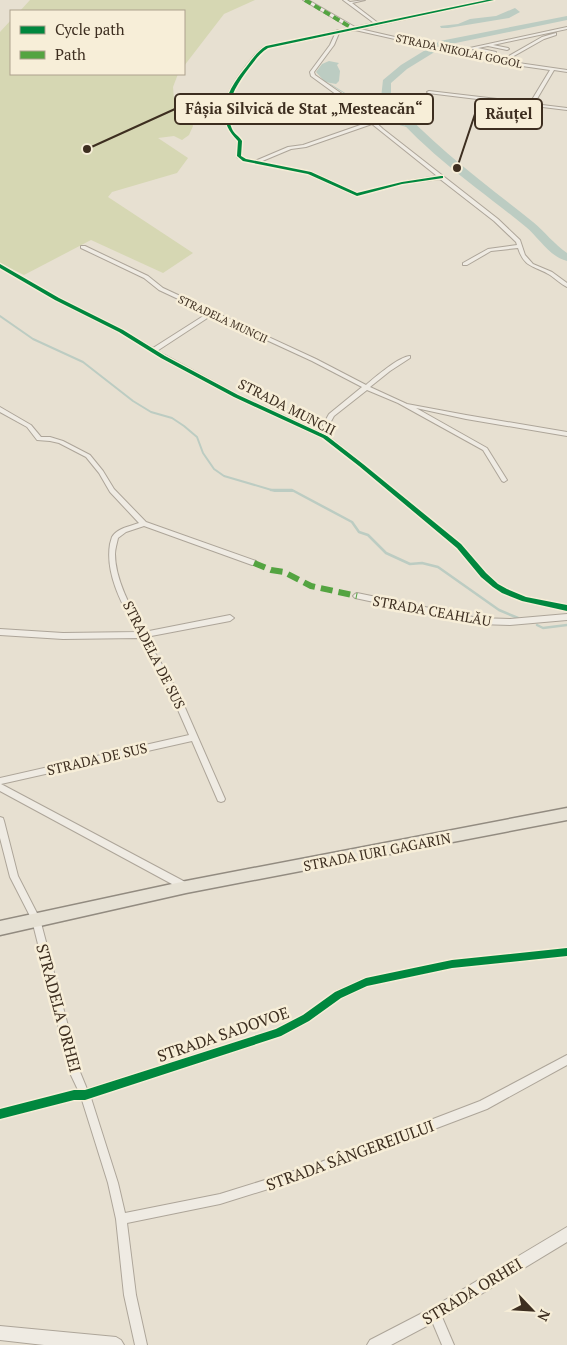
<svg xmlns="http://www.w3.org/2000/svg" width="567" height="1345" viewBox="0 0 567 1345" font-family="'PT Serif',serif">
<rect width="100%" height="100%" fill="#e7e0d1"/>
<g fill="#d6d7b3">
<polygon points="30,0 255,0 224,14 184,66 184,11 20,11"/>
<polygon points="11,20 11,74 178,74 173,87 175,112 191,121 193,126 189,135 182,140 174,136 158,138 188,158 177,173 112,192 108,197 193,253 163,273 91,240 24,275 0,263 0,32"/>
</g>
<g fill="#bcccc2">
<polygon points="515,8 520,12 509,18 448,28 441,28 440,26 458,24 470,19 496,16"/>
<polygon points="329,61 339,63 337,65 340,71 339,81 336,84 325,82 316,72 322,64"/>
</g>
<g fill="none" stroke-linecap="round" stroke-linejoin="round">
<g stroke="#bcccc2" stroke-width="1">
<polyline points="330,84 362,104"/>
<polyline points="383,120 412,128"/>
</g>
<polyline stroke="#bcccc2" stroke-width="2" points="0,316 33,339 83,362 133,401 151,412 172,418 184,426 197,437 203,453 214,469 224,476 275,491 294,491"/>
<g stroke="#bcccc2" stroke-width="2.5">
<polyline points="271,490 292,490 352,522 359,532 368,535 386,553 410,564 422,563 438,567 499,610 518,618"/>
<polyline points="537,625 543,628 567,625"/>
</g>
<path fill="#bcccc2" fill-rule="evenodd" d="M567 16V20L446 45 407 69 391 83V98C433 146 483 182 533 222 545 232 554 244 567 253V261C550 257 539 238 526 227 477 187 421 150 381 98L383 80 401 65 440 41Z"/>
<g stroke="#ada599" stroke-width="2">
<g id="minor">
<path d="M303 0H308L355 27 374 23 343 0H347L350 2 365 0 352 3 378 23 487 0H494L360 29 456 51 567 27V29L493 45 508 48 509 49 507 50 488 46 478 48 496 52V54H495L473 49 461 52 500 61 542 37 556 33V35L544 39 505 61 567 70V72L554 70 534 104 567 108V110L428 93 427 92 429 91 530 103 550 70 501 63 355 30 339 33 334 45 314 72 315 75 352 101 383 129 498 219 520 240 525 255 533 264 552 272 567 283V287C561 284 556 279 550 275 534 265 525 269 518 248L491 251 467 265H463V263L488 249 517 245 516 242 494 221 440 179 402 184 357 196 308 174 245 161 237 157 238 141C212 116 227 90 246 66 251 60 257 51 264 47 271 44 280 43 287 42 303 38 320 35 336 31L338 30 340 31 350 28ZM335 34 330 45 310 72 311 76 348 103 369 122 303 145 288 147 255 161 246 159 241 156 242 141C239 136 234 134 232 129 222 107 236 85 249 68 255 60 260 53 268 48ZM372 124 437 176 402 182 357 193 311 172 260 162 291 149 306 147Z"/>
<path d="M81 246H85L148 276 163 288 316 359 366 385C375 377 400 356 410 356V358L390 371 370 387 407 404 466 415 567 432V436L466 419 416 408 487 448 507 480 504 482 502 481 483 450 398 403 367 390 334 416 329 425 328 436 363 464 461 544 486 573 498 584 507 589 526 597 567 605V611L522 601 502 593 493 587 481 577 457 548 359 466 323 438 234 397 161 358 119 332 55 300 0 268V264L2 265 59 298 123 330 153 348 208 313 159 290 144 278 81 248ZM212 315 312 361 362 387 329 414 323 425 322 433 238 395 157 351Z"/>
<path d="M0 407 31 425 41 437H50L63 441 90 455 103 471 114 489 146 522 256 561 257 563 256 565H252L144 526 126 532 118 538C117 543 115 549 115 554 115 580 132 610 144 632L230 615 234 618 230 621 146 637 179 694 225 799 224 801 221 802 218 801 192 741 1 784 189 884 190 887 189 890 186 891 183 890 0 791V778L189 735 171 694 140 638 63 639 0 635V629L63 633 137 632C123 606 105 575 110 544 110 544 112 537 112 537 117 528 131 526 139 523L110 492 99 473 86 457 59 443 50 441 37 440 27 427 0 412Z"/>
<polygon points="357,593 478,618 510,619 567,614 567,620 510,625 478,624 355,598 353,596 355,594"/>
<polygon points="0,817 3,818 4,821 18,876 40,919 80,1072 87,1089 276,1029 303,1015 335,992 366,978 452,960 567,948 567,956 452,968 367,986 341,998 309,1021 281,1036 91,1098 118,1183 125,1213 220,1194 313,1165 480,1101 567,1055 567,1065 487,1109 313,1175 220,1204 127,1223 136,1295 147,1345 135,1345 124,1295 116,1219 108,1183 82,1100 74,1100 0,1119 0,1109 78,1090 70,1073 32,920 10,877 0,838"/>
<polygon points="435,1308 439,1310 454,1345 442,1345 429,1314 431,1310"/>
</g>
</g>
<g stroke="#ada599" stroke-width="2">
<g id="tertiary">
<polygon points="567,1227 567,1242 440,1319 391,1345 367,1345 370,1340 430,1309"/>
<polygon points="0,1326 116,1337 121,1340 124,1345 44,1345 0,1340"/>
</g>
</g>
<g stroke="#928b80" stroke-width="3">
<polygon id="primary" points="567,808 567,820 186,893 0,935 0,921 186,881"/>
</g>
<use href="#minor" fill="#efebe3" fill-rule="evenodd"/>
<use href="#tertiary" fill="#efebe3" fill-rule="evenodd"/>
<use href="#primary" fill="#e6e1d4" fill-rule="evenodd"/>
<polyline stroke="#54a441" stroke-width="4" stroke-dasharray="7 4" stroke-linecap="butt" points="305,0 352,28"/>
<polyline stroke="#54a441" stroke-width="6" stroke-dasharray="12 6" stroke-linecap="butt" points="254,563 271,570 284,572 311,586 357,596"/>
<g stroke="#f7eed8" stroke-width="3">
<g id="cycleway">
<path d="M487 0H494L268 48C260 53 255 60 249 68 236 85 222 107 232 129 234 134 239 136 242 141L241 156 246 159 311 172 357 193 402 182 441 176H443V178L402 184 357 196 308 174 243 161 237 156 238 141C212 116 228 89 247 66 253 58 258 51 266 46Z"/>
<polygon points="0,264 59,298 123,330 165,356 238,395 327,436 363,464 461,544 486,573 498,584 507,589 526,597 567,605 567,611 522,601 502,593 493,587 481,577 457,548 359,466 323,438 234,397 161,358 119,332 55,300 0,268"/>
<polygon points="567,948 567,956 452,968 367,986 341,998 309,1021 281,1036 85,1100 74,1100 0,1119 0,1109 74,1090 85,1090 276,1029 303,1015 335,992 366,978 452,960"/>
</g>
</g>
<use href="#cycleway" fill="#00873e" fill-rule="evenodd"/>
</g>
<g text-anchor="middle" stroke-width="5" stroke-linejoin="round" paint-order="stroke">
<g font-size="11" fill="#3d2e20" stroke="#f7eed8">
<text transform="translate(459 51) rotate(12)" y="4">STRADA NIKOLAI GOGOL</text>
<text transform="translate(223 319) rotate(25)" y="4">STRADELA MUNCII</text>
</g>
<g font-size="14" fill="#3d2e20" stroke="#f7eed8">
<text transform="translate(287 407) rotate(27)" y="5">STRADA MUNCII</text>
<text transform="translate(432 611) rotate(10)" y="5">STRADA CEAHLĂU</text>
<text transform="translate(154 655) rotate(63)" y="5">STRADELA DE SUS</text>
<text transform="translate(97 759) rotate(-13)" y="5">STRADA DE SUS</text>
<text transform="translate(377 852) rotate(-11)" y="5">STRADA IURI GAGARIN</text>
</g>
<g font-size="16" fill="#3d2e20" stroke="#f7eed8">
<text transform="translate(59 1008) rotate(75)" y="6">STRADELA ORHEI</text>
<text transform="translate(223 1034) rotate(-19)" y="6">STRADA SADOVOE</text>
<text transform="translate(350 1155) rotate(-20)" y="6">STRADA SÂNGEREIULUI</text>
<text transform="translate(472 1291) rotate(-31)" y="6">STRADA ORHEI</text>
</g>
</g>
<path fill="none" stroke="#3d2e20" stroke-width="2" d="M87 149L175 109M457 168L475 114"/>
<g fill="#3d2e20" stroke="#f7eed8" stroke-width="2">
<circle cx="87" cy="149" r="5"/>
<circle cx="457" cy="168" r="5"/>
</g>
<g fill="#f7eed8" stroke="#3d2e20" stroke-width="2">
<rect x="175" y="94" width="258" height="30" rx="5"/>
<rect x="475" y="99" width="67" height="30" rx="5"/>
</g>
<g font-size="15" text-anchor="middle" font-weight="bold" fill="#3d2e20">
<text x="304" y="114">Fâșia Silvică de Stat „Mesteacăn“</text>
<text x="509" y="119">Răuțel</text>
</g>
<rect x="10" y="10" width="175" height="65" fill="#f7eed8" stroke="#ada18e"/>
<rect x="20" y="26" width="25" height="8" fill="#00873e" stroke="#ada18e"/>
<text x="55" y="35" font-size="15" fill="#3d2e20">Cycle path</text>
<rect x="20" y="51" width="25" height="8" fill="#54a441" stroke="#ada18e"/>
<text x="55" y="60" font-size="15" fill="#3d2e20">Path</text>
<g transform="translate(532 1310) rotate(115)" stroke="#f7eed8" stroke-width="4" paint-order="stroke">
<path d="M0-4L9 19L0 12L-9 19Z" fill="#3d2e20"/>
<text y="-8" font-size="14" font-weight="bold" text-anchor="middle" fill="#3d2e20">N</text>
</g>
</svg>
